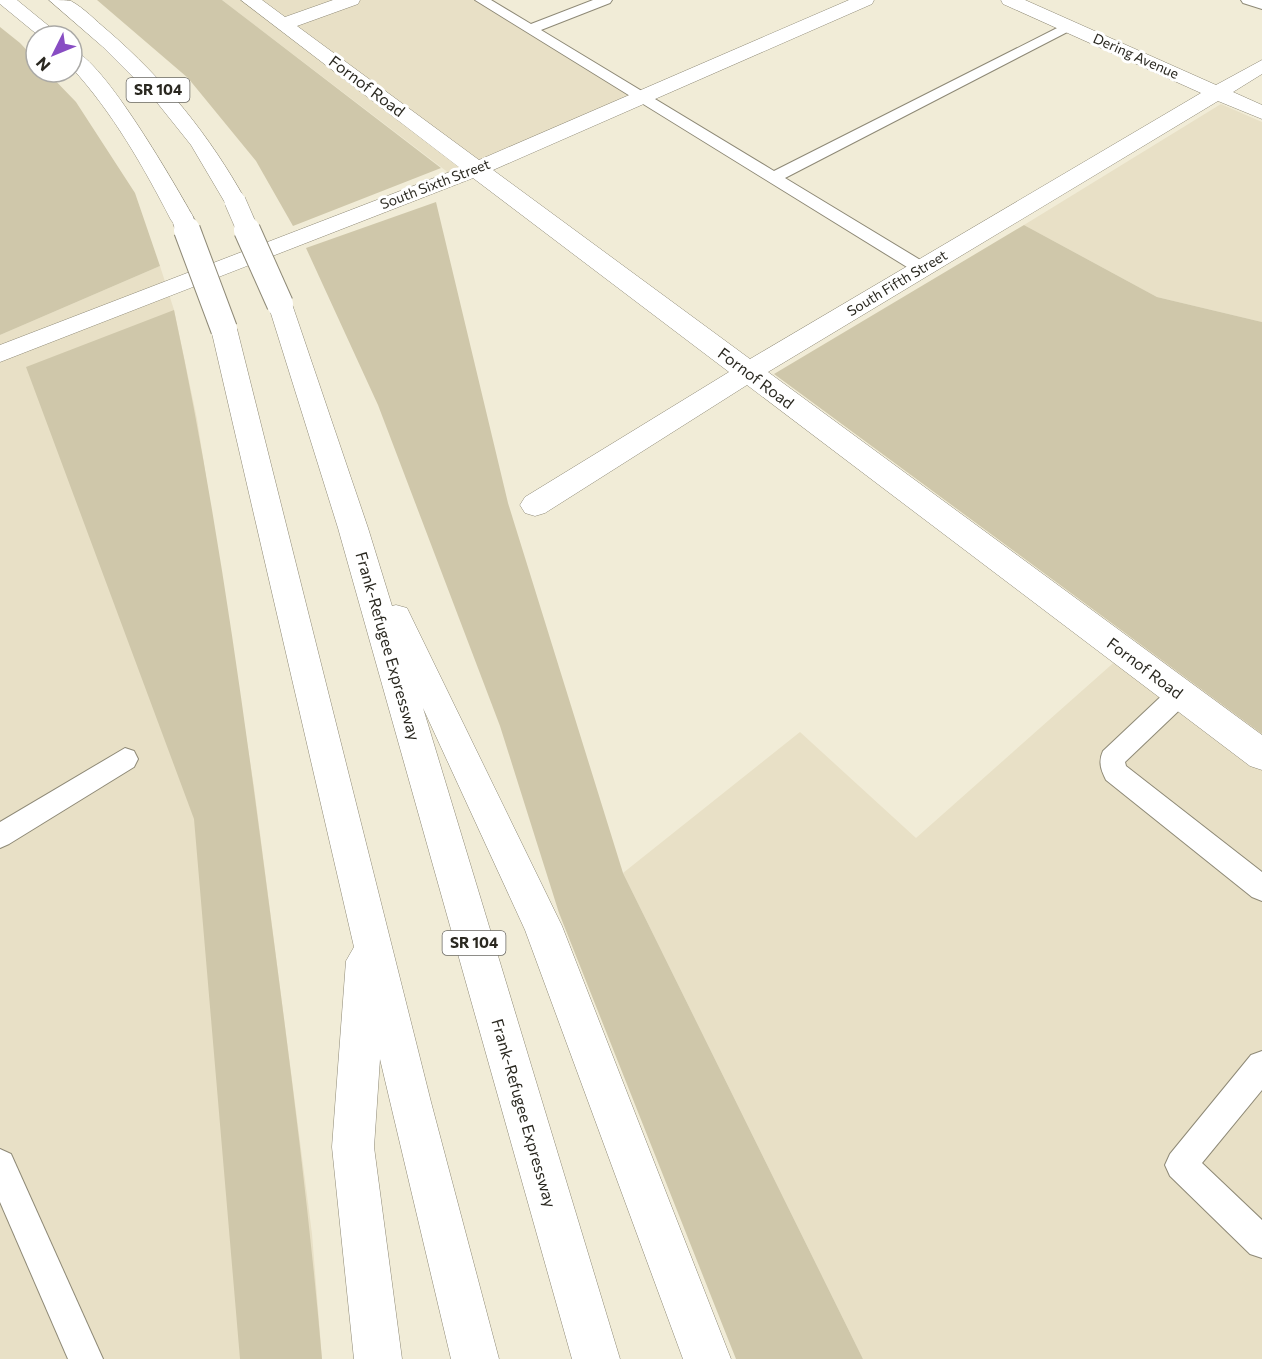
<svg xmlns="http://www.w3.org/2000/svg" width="1262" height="1359" viewBox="0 0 1262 1359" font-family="Commissioner,sans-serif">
<rect width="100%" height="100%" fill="#f1ecd7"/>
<g fill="#e8e0c6">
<polygon points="222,0 483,0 647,99 458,180"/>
<polygon points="1221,104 1262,122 1262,322 1157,297 1024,225"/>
<polygon points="160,266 174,310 197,419 254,787 312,1234 322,1359 0,1359 0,335"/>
<polygon points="1137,642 1262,734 1262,1359 863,1359 623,873 800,732 916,838"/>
</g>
<g fill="#cfc7aa">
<polygon points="97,0 222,0 441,168 293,226 256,161 188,78"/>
<polygon points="0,27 20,43 36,60 36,72 47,72 76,102 135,193 160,266 0,335"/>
<polygon points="436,202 508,503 623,873 863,1359 736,1359 559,913 500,726 378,405 306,248"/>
<polygon points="1024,225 1157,297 1262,322 1262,734 774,374"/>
<path d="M174 310C216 506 243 705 269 904 289 1056 309 1207 322 1359H240L194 819 26 367Z"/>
</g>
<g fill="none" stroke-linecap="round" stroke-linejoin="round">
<g stroke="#8e8976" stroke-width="2">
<g id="service">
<polygon points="475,0 491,0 531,24 593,0 612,0 610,3 541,30 774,171 1065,24 1070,23 1077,27 785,178 927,264 930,268 927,272 915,272"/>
<polygon points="1241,0 1262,0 1262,9 1243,3"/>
<path d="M1180 684 1189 687 1192 694 1189 701 1125 762 1126 766 1262 872V901L1252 897 1106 780C1101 770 1098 762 1103 751L1171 687Z"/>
<polygon points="125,748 134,751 138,759 134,767 9,844 0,848 0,822"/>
<polygon points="1262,1051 1262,1090 1202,1163 1262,1220 1262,1258 1250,1254 1170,1176 1165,1165 1170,1154 1251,1055"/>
<polygon points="0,1149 11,1154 103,1359 68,1359 0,1202"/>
</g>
</g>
<g stroke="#8e8976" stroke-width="1">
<polygon id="minor" points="241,0 262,0 285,17 333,0 360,0 358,4 297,26 479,160 849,0 874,0 872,4 493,170 750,359 1201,93 1003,4 1001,0 1025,0 1216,85 1262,60 1262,74 1233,92 1262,105 1262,119 1218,101 768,372 1262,735 1262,770 1250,766 747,385 545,513 535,516 525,513 520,505 525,497 729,372 473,178 0,362 0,345 460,168"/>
</g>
<g stroke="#8e8976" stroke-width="1">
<g id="motorway">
<polygon points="0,0 17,0 61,36 39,36 0,4"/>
<path d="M49 0C56 0 66 0 71 1 84 8 96 21 107 30 164 79 210 136 246 201L243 206 235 208 227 206 191 145 151 95 103 47Z"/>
<path d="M72 50C103 58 177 188 195 220L191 225 183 227 175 225 171 220C143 166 113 113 72 68Z"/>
<polygon points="280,296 289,299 292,304 368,528 392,606 396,605 407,608 562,926 731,1359 683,1359 525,930 423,708 620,1359 572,1359 338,528 268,304 271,299"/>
<polygon points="224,321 233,323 237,329 431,1102 499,1359 451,1359 380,1059 374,1147 402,1359 354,1359 332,1147 346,961 354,947 211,329 215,323"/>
</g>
</g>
<use href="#service" fill="#fff" fill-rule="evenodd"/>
<use href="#minor" fill="#fff" fill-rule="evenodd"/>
<use href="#motorway" fill="#fff" fill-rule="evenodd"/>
<g stroke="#8e8976" stroke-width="22" stroke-linecap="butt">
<g id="motorway-bridge-far1">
<polyline points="235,201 248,231"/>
<polyline points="183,220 187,231"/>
</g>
</g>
<g stroke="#8e8976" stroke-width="28" stroke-linecap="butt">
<g id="motorway-bridge">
<polyline points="187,230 224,329"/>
<polyline points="247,230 280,304"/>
</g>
</g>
<use href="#motorway-bridge-far1" stroke="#fff" stroke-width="21"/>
<use href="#motorway-bridge" stroke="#fff" stroke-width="26"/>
</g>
<g text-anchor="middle" stroke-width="6" stroke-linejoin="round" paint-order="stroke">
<g font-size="14" fill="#2a2820" stroke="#fff">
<text transform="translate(1136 56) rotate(24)" y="5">Dering Avenue</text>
<text transform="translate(435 184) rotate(-21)" y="5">South Sixth Street</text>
<text transform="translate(897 283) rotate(-31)" y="5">South Fifth Street</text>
</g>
<g fill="#fff" stroke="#6a6863" stroke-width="1.5">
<rect x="126.5" y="78" width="63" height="24" rx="4.5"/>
<rect x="442.5" y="931" width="63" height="24" rx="4.5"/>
</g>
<g font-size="15" font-weight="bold" fill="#2a2820">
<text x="158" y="95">SR 104</text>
<text x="474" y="948">SR 104</text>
</g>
<g font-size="16" fill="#2a2820" stroke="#fff">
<text transform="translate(367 86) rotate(37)" y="6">Fornof Road</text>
<text transform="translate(756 378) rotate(37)" y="6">Fornof Road</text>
<text transform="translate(388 646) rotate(74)" y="6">Frank-Refugee Expressway</text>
<text transform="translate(1145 668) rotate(37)" y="6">Fornof Road</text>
<text transform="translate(524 1113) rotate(74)" y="6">Frank-Refugee Expressway</text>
</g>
</g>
<g transform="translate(54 54) rotate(227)"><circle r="28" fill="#ffffff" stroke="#aaa9a6" stroke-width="1.5"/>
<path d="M0-4.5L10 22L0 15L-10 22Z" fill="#884dc3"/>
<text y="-9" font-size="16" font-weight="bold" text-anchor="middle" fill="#2a2820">N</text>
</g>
</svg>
